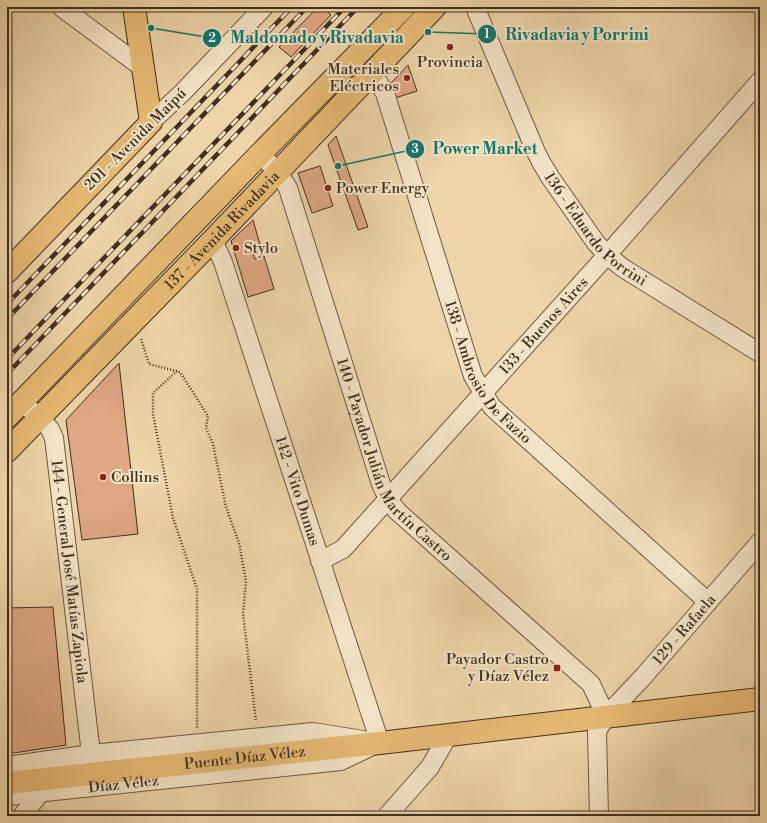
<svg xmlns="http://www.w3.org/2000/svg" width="767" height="823" viewBox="0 0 767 823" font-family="'Libre Bodoni',serif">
<rect width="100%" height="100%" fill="#eed5a9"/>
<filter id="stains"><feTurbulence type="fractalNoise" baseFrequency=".005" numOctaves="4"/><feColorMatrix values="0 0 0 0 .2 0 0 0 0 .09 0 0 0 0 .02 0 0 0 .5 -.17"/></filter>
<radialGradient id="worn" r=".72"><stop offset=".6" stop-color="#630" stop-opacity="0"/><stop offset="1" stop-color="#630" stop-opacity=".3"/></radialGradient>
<g fill="#dfa782" stroke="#3f2f1f">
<polygon points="318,7 323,7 331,15 291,57 279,47"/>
<polygon points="408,65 417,91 395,98 391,83"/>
<polygon points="336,136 368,227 358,230 328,145"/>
<polygon points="320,166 333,206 312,213 298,173"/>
<polygon points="253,220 261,248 252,251 255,259 264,256 274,289 248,297 231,241"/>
<polygon points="119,363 138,534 82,540 66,420"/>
<polygon points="53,607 66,745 7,754 7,608"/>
</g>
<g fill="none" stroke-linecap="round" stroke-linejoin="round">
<g stroke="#6b5842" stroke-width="20">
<g id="minor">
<polyline points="61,7 143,68"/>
<path id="s1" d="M475 7 536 152 541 162 550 177 596 243 607 255 623 268 760 353"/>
<path id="s2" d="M373 74 385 93 473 376 492 407 708 602"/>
<polyline points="151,122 183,92 264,7"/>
<path id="s3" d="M260 154 278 172 288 188 381 484 388 499 397 511 591 684 606 716"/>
<path id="s4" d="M213 240 223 262 380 743"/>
<path id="s5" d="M22 401 50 429 54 438 91 754"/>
<path id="s6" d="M320 561 343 549 607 255 760 81"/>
<polyline points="7,766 91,754 313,732 363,740"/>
<path id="s7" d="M7 796 341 761 372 746"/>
<polyline points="22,816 41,792"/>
<polyline points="387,816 430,767 449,734"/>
<path id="s8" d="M599 816 597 731 606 716 643 677 760 542"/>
</g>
</g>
<g stroke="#3f2f1f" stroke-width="24">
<g id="major">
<polyline points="7,272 151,122 134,7"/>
<polyline points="7,417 260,154 404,7"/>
<path id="s9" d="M7 451 213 240 435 7"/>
<path id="s10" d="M7 783 380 743 760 699"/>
</g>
</g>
<g stroke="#3f2f1f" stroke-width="2.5" stroke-dasharray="1 2" stroke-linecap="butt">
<polyline points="141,339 149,364 180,372 208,416 206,428 213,444 226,507 239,543 246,581 243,614 256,721"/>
<polyline points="177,371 153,393 153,414 173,518 197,589 197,728"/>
</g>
<use href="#minor" stroke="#f4e4c7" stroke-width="18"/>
<use href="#major" stroke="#e7ba74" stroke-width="22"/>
<g stroke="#3f2f1f" stroke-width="4.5">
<g id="rail">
<polyline points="7,304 292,7"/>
<polyline points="7,319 307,7"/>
<polyline points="7,359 345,7"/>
<polyline points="7,374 358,7"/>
</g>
</g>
<use href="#rail" stroke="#f4e4c7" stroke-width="3" stroke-dasharray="9" stroke-linecap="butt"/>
</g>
<g fill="#8f2418" stroke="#f4e4c7" stroke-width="1.5">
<circle cx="450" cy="47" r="4"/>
<circle cx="407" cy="78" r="4"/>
<circle cx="328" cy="188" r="4"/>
<circle cx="236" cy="248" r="4"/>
<circle cx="103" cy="477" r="4"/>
<rect x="553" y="664" width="8" height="8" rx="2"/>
</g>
<g text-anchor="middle" stroke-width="4" stroke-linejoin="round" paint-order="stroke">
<g font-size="15" fill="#3f2f1f" stroke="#f4e4c7" text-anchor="start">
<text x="450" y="67" text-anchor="middle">Provincia</text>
<text x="399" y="74" text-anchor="end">Materiales<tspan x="399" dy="17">Eléctricos</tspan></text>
<text x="336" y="193">Power Energy</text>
<text x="244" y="253">Stylo</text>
<text x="111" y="482">Collins</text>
<text x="549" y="664" text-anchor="end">Payador Castro<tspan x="549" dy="17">y Díaz Vélez</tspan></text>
</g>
<g font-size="15" fill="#3f2f1f" stroke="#f4e4c7">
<text transform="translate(135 139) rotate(-45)" y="5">201 - Avenida Maipú</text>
<text dy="5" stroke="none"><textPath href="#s1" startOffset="256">136 - Eduardo Porrini</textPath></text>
<text dy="5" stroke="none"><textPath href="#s9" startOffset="308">137 - Avenida Rivadavia</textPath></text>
<text dy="5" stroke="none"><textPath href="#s6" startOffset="326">133 - Buenos Aires</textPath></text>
<text dy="5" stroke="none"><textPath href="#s2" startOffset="323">138 - Ambrosio De Fazio</textPath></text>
<text dy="5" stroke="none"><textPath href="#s3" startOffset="340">140 - Payador Julián Martín Castro</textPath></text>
<text dy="5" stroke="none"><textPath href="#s4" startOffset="265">142 - Vito Dumas</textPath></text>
<text dy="5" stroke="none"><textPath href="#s5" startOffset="184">144 - General José Matías Zapiola</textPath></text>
<text dy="5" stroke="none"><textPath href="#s8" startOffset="219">129 - Rafaela</textPath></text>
<text dy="5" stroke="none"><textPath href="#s10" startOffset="239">Puente Díaz Vélez</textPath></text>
<text dy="5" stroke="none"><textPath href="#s7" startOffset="117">Díaz Vélez</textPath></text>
</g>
</g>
<path fill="none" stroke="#0f766e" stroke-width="1.5" d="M428 32L487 34M151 28L212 38M338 166L415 149"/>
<g fill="#0f766e" stroke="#f4e4c7" stroke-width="1.5">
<circle cx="428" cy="32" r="4"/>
<circle cx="151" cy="28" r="4"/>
<circle cx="338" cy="166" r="4"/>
<circle cx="487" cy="34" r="10"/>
<circle cx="212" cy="38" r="10"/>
<circle cx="415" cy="149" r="10"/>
</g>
<g font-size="12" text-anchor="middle" font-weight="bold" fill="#fff">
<text x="487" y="38">1</text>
<text x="212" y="42">2</text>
<text x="415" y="153">3</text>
</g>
<g font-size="16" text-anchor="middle" font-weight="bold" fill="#0f766e" stroke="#f4e4c7" stroke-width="4" stroke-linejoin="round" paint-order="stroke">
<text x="577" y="40">Rivadavia y Porrini</text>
<text x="317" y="43">Maldonado y Rivadavia</text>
<text x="485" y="154">Power Market</text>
</g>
<rect width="767" height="823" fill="none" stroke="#eed5a9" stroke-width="24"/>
<rect x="8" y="8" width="751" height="807" fill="none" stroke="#3f2f1f" stroke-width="2"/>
<rect x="12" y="12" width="743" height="799" fill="none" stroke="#3f2f1f"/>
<rect width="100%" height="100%" filter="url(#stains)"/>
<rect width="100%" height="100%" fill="url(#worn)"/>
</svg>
